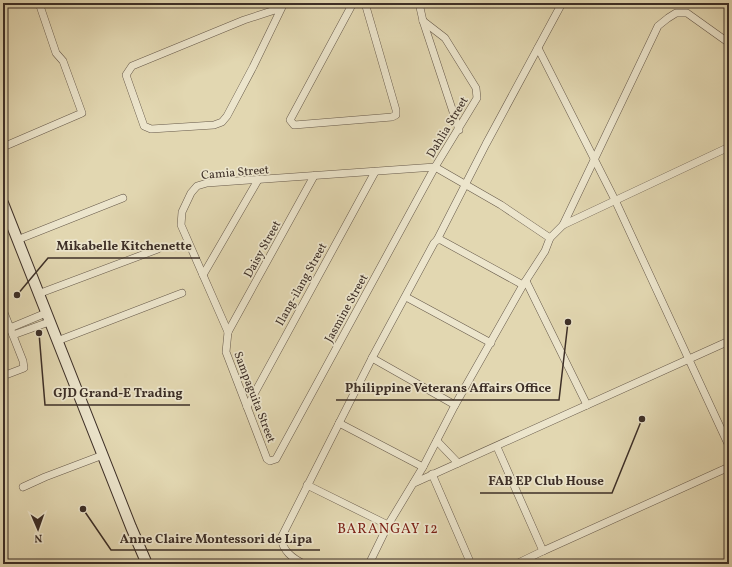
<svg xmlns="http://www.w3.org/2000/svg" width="732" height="567" viewBox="0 0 732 567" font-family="Vollkorn,serif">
<rect width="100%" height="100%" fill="#e2d7b1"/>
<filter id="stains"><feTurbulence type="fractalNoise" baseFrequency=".005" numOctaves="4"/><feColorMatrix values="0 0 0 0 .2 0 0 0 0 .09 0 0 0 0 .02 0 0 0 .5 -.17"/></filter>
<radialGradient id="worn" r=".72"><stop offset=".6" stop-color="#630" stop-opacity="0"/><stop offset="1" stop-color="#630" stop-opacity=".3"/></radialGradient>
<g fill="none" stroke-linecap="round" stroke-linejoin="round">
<g stroke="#66594a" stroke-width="8">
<g id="street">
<polyline points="353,3 290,120 294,125 392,117 396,115 396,110 365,3"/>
<polyline points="419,3 423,21 459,130"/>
<polyline points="281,8 244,20 132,66 126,75 144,126 151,129 214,125 222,122 227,116 253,67 284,3"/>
<polyline points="538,48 615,200 729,446"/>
<polyline points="3,147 82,113 63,61 56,53 39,3"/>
<polyline points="435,167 501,205 550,238"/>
<polyline points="314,176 228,332 226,352 267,459 270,461 276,459 435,167 477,98 476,88 445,38 423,21"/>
<polyline points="563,225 658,26 668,18 676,13 687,13 729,43"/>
<polyline points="17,240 123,198"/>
<polyline points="437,240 486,144 561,5 566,3"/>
<polyline points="203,275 258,180"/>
<polyline points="526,281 587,405"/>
<polyline points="38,294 158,249"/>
<polyline points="406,297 491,343"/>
<polyline points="3,310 23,361 24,368 3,376"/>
<polyline points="10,328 46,313"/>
<polyline points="228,332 181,225 182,212 191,193 197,186 207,183 435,167"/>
<polyline points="13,335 49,322"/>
<polyline points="57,341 182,293"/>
<polyline points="372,358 455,405"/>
<polyline points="247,407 375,172"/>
<polyline points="339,423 423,467"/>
<polyline points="437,441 458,463"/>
<polyline points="497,447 543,551"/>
<polyline points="432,474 471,564"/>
<polyline points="414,483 729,341"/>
<polyline points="307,485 388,525"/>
<polyline points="23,487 45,477 103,455"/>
<path d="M304 564C292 558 283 551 281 538L372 358 434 243 437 240H441L523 285"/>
<polyline points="369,564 388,525 423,467 455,405 523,285 545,251 550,238 563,225 729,147"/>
<polyline points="516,564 543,551 729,467"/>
</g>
</g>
<g stroke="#3d2f27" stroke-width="12">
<polyline id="secondary" points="3,203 131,527 147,564"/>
</g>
<use href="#street" stroke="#ece5cc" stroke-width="7"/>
<use href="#secondary" stroke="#ece5cc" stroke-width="10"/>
</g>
<g text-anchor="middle" stroke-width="3.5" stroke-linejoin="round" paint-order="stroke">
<g font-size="12" fill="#3d2f27" stroke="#ece5cc">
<text transform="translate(447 127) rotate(-59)" y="4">Dahlia Street</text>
<text transform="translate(235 172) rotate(-5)" y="4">Camia Street</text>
<text transform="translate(262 249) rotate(-61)" y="4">Daisy Street</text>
<text transform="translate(301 284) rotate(-61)" y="4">Ilang-ilang Street</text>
<text transform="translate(346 308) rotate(-61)" y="4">Jasmine Street</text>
<text transform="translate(255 397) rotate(69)" y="4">Sampaguita Street</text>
</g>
<g font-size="14" letter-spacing="1" fill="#7a1f14" stroke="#ece5cc">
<text x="388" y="533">BARANGAY 12</text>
</g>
</g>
<path fill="none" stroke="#3d2f27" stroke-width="1.5" d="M17 295L48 258H200M568 322L559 400H336M39 333L45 405H190M642 419L612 493H480M83 509L111 550H320"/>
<g fill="#3d2f27" stroke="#ece5cc" stroke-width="1.5">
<circle cx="17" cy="295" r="4"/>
<circle cx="568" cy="322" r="4"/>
<circle cx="39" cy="333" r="4"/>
<circle cx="642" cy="419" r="4"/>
<circle cx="83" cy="509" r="4"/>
</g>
<g font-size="13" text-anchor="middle" font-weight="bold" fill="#3d2f27" stroke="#ece5cc" stroke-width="3.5" stroke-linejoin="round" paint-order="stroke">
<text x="124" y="250">Mikabelle Kitchenette</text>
<text x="448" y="392">Philippine Veterans Affairs Office</text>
<text x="118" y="397">GJD Grand-E Trading</text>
<text x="546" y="485">FAB EP Club House</text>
<text x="216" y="543">Anne Claire Montessori de Lipa</text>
</g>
<rect width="732" height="567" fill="none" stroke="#e2d7b1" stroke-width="16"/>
<rect x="4" y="4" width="724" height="559" fill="none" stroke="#3d2f27" stroke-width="2"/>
<rect x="8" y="8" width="716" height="551" fill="none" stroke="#3d2f27"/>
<g transform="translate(38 529) rotate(178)" stroke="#ece5cc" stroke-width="3" paint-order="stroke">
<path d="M0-3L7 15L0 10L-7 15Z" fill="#3d2f27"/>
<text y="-6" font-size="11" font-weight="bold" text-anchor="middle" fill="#3d2f27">N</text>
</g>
<rect width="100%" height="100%" filter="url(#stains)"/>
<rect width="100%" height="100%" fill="url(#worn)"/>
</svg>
